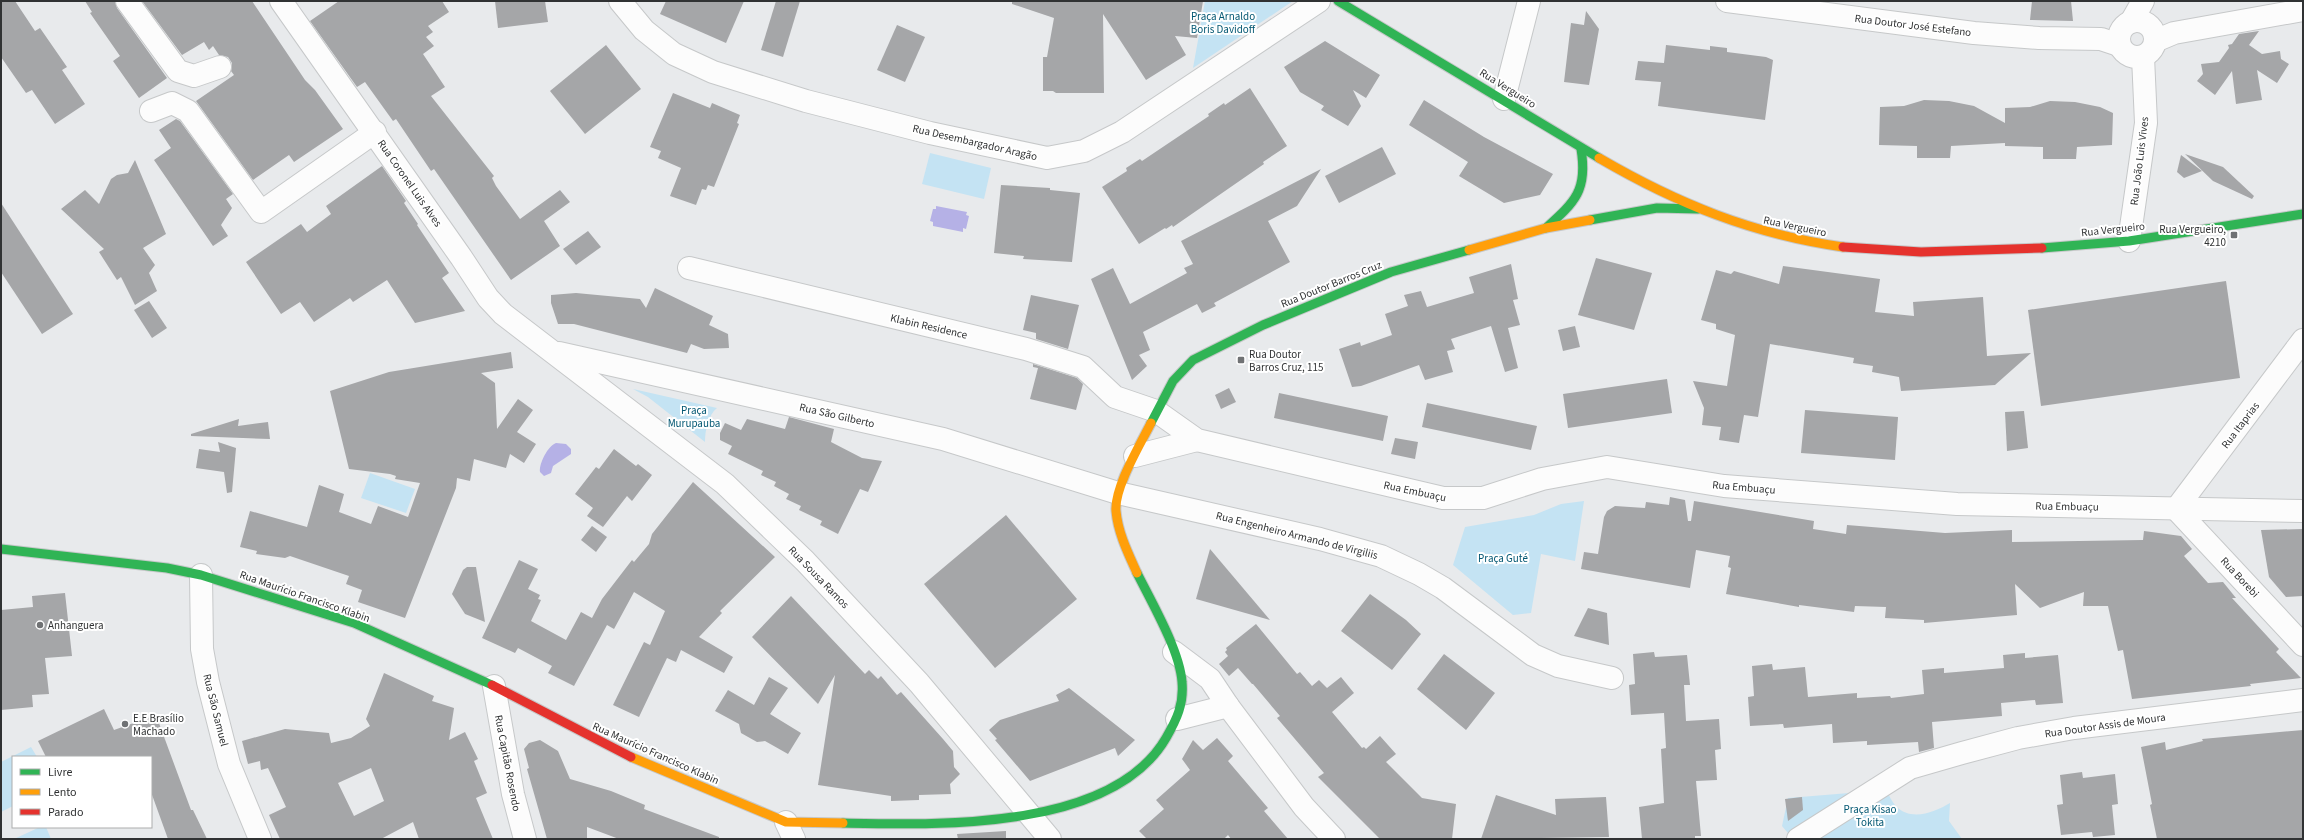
<svg xmlns="http://www.w3.org/2000/svg" width="2304" height="840" viewBox="0 0 2304 840" font-family="'Source Sans 3',sans-serif">
<rect width="100%" height="100%" fill="#e8eaec"/>
<g fill="#c4e3f3">
<polygon points="1205,1 1293,1 1193,68"/>
<polygon points="930,153 991,168 984,199 922,184"/>
<path d="M633 389 717 408C708 415 705 431 705 442L648 397Z"/>
<polygon points="370,473 415,489 406,513 361,498"/>
<polygon points="1584,501 1575,561 1541,554 1531,613 1513,615 1453,565 1465,527 1534,515 1561,504"/>
<polygon points="31,747 37,757 13,757 13,806 1,812 1,762"/>
<path d="M1886 790C1889 795 1892 802 1896 806 1911 822 1935 812 1950 803L1949 821 1962 839H1793L1782 826 1788 798Z"/>
<polygon points="40,827 46,827 51,839 14,839"/>
</g>
<g fill="#b5b1e6">
<polygon points="936,206 967,212 966,215 969,216 966,229 963,228 963,232 933,226 933,222 930,221 933,209 936,209"/>
<path d="M556 443 566 444 571 449V454L553 466 551 473 544 476 540 472C539 463 548 446 556 443Z"/>
</g>
<g fill="#a5a6a8" fill-rule="evenodd">
<polygon points="1,1 15,1 35,31 40,28 67,67 62,70 85,104 55,124 32,90 26,93 1,57"/>
<polygon points="85,1 115,1 117,8 167,78 139,98 113,61 120,56 90,13 92,12"/>
<polygon points="142,1 252,1 305,80 315,90 343,129 294,162 289,155 253,180 196,101 234,75 231,71 232,63 228,57 219,55 213,46 209,50 204,42 182,55"/>
<polygon points="339,1 442,1 449,12 428,26 433,32 426,37 434,46 423,54 445,87 431,96 494,176 492,178 496,186 520,219 560,190 570,202 544,221 560,246 511,280 434,169 431,171 396,119 393,121 365,82 357,87 310,21"/>
<polygon points="495,1 545,1 548,22 498,28"/>
<polygon points="666,1 744,1 726,43 660,14"/>
<polygon points="776,1 800,1 783,57 761,50"/>
<polygon points="1012,1 1203,1 1197,38 1175,36 1186,55 1146,80 1103,14 1104,93 1056,93 1053,91 1043,91 1043,57 1047,57 1054,18 1012,4"/>
<polygon points="2032,1 2071,1 2073,21 2030,20"/>
<polygon points="1586,11 1599,29 1589,85 1564,82 1571,23 1584,25"/>
<polygon points="897,25 925,37 905,82 877,70"/>
<polygon points="2259,31 2249,45 2262,54 2280,51 2281,59 2289,64 2277,83 2257,70 2262,100 2236,104 2232,71 2215,95 2197,81 2203,74 2201,64 2219,62 2229,48 2228,45 2232,44 2239,34"/>
<polygon points="1325,41 1380,75 1366,98 1353,90 1361,106 1348,126 1321,110 1324,106 1300,92 1284,67"/>
<polygon points="606,45 641,89 585,134 550,91"/>
<polygon points="1666,45 1710,50 1710,46 1727,48 1727,52 1766,57 1773,60 1765,120 1658,106 1661,82 1635,80 1638,61 1664,63"/>
<polygon points="1250,88 1287,146 1263,162 1264,164 1173,227 1172,225 1166,229 1165,228 1139,244 1102,187 1127,171 1126,168 1140,159 1142,161 1209,116 1208,114 1224,103 1225,105"/>
<polygon points="673,93 710,108 712,103 740,115 737,123 739,124 714,187 708,185 706,190 702,189 696,205 670,196 681,168 658,158 661,151 650,147"/>
<polygon points="1424,100 1484,137 1553,174 1540,195 1504,203 1459,176 1468,162 1409,125"/>
<polygon points="1924,100 1949,101 1974,106 2005,123 2005,108 2030,107 2050,101 2075,102 2100,107 2113,113 2112,145 2077,147 2076,159 2043,159 2043,147 2005,146 2005,143 1951,146 1950,158 1917,158 1917,146 1879,145 1880,107 1904,106"/>
<polygon points="176,119 180,121 233,194 226,199 232,208 221,225 228,236 213,246 154,160 171,148 159,130"/>
<polygon points="1382,147 1396,174 1339,203 1325,176"/>
<polygon points="2185,154 2223,167 2254,196 2252,199 2213,181"/>
<polygon points="2181,155 2202,171 2184,178 2177,172"/>
<polygon points="135,160 166,234 143,248 155,265 149,273 157,291 135,305 121,277 117,280 99,252 104,249 61,209 85,190 99,204 111,179 117,175 128,173"/>
<polygon points="382,166 406,201 404,203 418,224 417,225 449,273 442,278 465,311 415,323 387,280 353,302 350,298 314,322 300,302 281,314 246,262 301,224 307,232 331,214 326,206"/>
<polygon points="1321,169 1297,206 1268,221 1290,262 1214,303 1216,306 1202,313 1197,304 1143,332 1150,350 1139,355 1147,366 1132,380 1091,279 1113,268 1130,304 1187,273 1184,268 1193,264 1181,241"/>
<polygon points="1001,185 1050,188 1050,190 1080,193 1072,262 1023,259 1024,256 994,253"/>
<polygon points="1,203 73,314 42,334 1,272"/>
<polygon points="588,231 601,247 576,265 563,249"/>
<polygon points="1596,258 1652,273 1634,330 1578,315"/>
<polygon points="1511,264 1518,299 1513,300 1520,325 1508,328 1518,368 1505,372 1491,326 1451,339 1455,349 1447,351 1453,372 1425,380 1419,365 1361,386 1352,387 1339,349 1360,342 1361,346 1392,335 1385,314 1408,306 1404,295 1421,291 1427,307 1474,293 1469,277"/>
<polygon points="1783,266 1880,279 1875,312 1914,316 1913,302 1983,297 1987,356 2031,353 1995,385 1901,391 1899,377 1872,372 1873,366 1853,363 1854,358 1770,344 1758,417 1744,415 1739,443 1719,440 1721,427 1702,425 1704,408 1693,381 1727,386 1735,335 1716,329 1716,324 1701,320 1716,270 1731,274 1734,271 1779,284"/>
<polygon points="2226,281 2240,378 2041,406 2028,310"/>
<polygon points="655,288 713,316 709,325 728,334 729,348 704,349 691,344 687,353 574,324 558,324 551,303 551,295 576,293 640,299 646,308"/>
<polygon points="1031,295 1079,305 1068,349 1036,339 1036,333 1023,330"/>
<polygon points="149,301 167,328 152,338 134,310"/>
<polygon points="1575,326 1580,347 1563,351 1558,330"/>
<polygon points="511,352 513,368 481,373 495,383 497,429 518,399 533,410 517,432 536,444 524,463 510,454 506,468 474,459 470,481 457,478 456,488 405,618 358,602 362,590 346,584 349,576 290,556 285,558 256,554 257,551 240,547 250,511 307,527 319,485 344,494 339,512 371,524 378,506 408,517 420,483 395,479 396,476 390,474 349,469 330,391 389,372"/>
<polygon points="1033,364 1077,378 1083,384 1076,410 1030,399 1038,368 1033,367"/>
<polygon points="1667,379 1672,413 1568,428 1563,394"/>
<polygon points="1229,388 1236,402 1221,409 1215,395"/>
<polygon points="1279,393 1388,416 1383,441 1274,418"/>
<polygon points="1427,403 1537,426 1531,450 1422,427"/>
<polygon points="1805,410 1898,417 1895,460 1801,453"/>
<polygon points="2024,411 2028,448 2007,451 2005,412"/>
<polygon points="789,417 834,429 831,442 862,458 882,461 868,492 860,489 838,534 820,525 822,521 799,510 801,506 786,499 789,494 774,486 776,482 761,475 763,471 728,454 732,446 720,440 720,433 725,423 741,430 747,419 785,429"/>
<polygon points="239,419 238,426 268,422 270,439 191,436 191,434"/>
<polygon points="1395,438 1418,442 1415,459 1391,454"/>
<polygon points="218,442 236,448 232,492 227,493 224,472 196,468 199,449 220,452"/>
<polygon points="614,449 636,466 638,464 652,475 632,501 627,496 603,527 587,516 593,508 575,494 596,467 599,469"/>
<polygon points="693,482 775,557 720,611 722,613 699,637 733,657 724,673 681,650 676,662 667,658 639,717 613,705 644,642 650,645 665,611 634,592 614,629 607,625 574,686 548,673 552,666 518,648 515,653 482,638 519,560 538,569 528,589 540,595 538,599 541,600 531,621 566,640 581,612 592,618 602,599 632,560 634,562 649,544 652,534"/>
<polygon points="1670,497 1685,500 1688,521 1691,521 1694,501 1814,521 1813,529 1846,534 1847,525 1945,533 2012,530 2012,542 2143,540 2144,531 2181,536 2192,549 2184,556 2208,583 2223,582 2236,598 2232,598 2279,649 2276,652 2301,678 2250,684 2251,686 2132,699 2123,650 2118,651 2108,606 2083,606 2084,592 2040,608 2015,584 2017,615 1924,623 1924,620 1885,618 1886,607 1855,606 1854,612 1799,605 1799,607 1726,594 1731,568 1728,567 1730,556 1696,550 1690,588 1581,569 1584,552 1598,554 1604,517 1607,511 1615,506 1645,508 1646,502 1669,505"/>
<polygon points="1006,515 1077,599 995,668 924,584"/>
<polygon points="592,526 607,537 596,552 581,540"/>
<polygon points="2303,529 2303,596 2286,597 2269,577 2261,530"/>
<polygon points="1210,549 1270,620 1196,599"/>
<polygon points="467,567 476,567 485,622 465,614 452,594 463,570"/>
<polygon points="65,593 72,656 45,658 49,694 32,695 33,707 1,710 1,610 33,607 32,596"/>
<polygon points="1370,594 1406,620 1421,634 1392,670 1341,631"/>
<polygon points="791,596 865,674 869,670 878,679 881,676 897,695 901,692 943,739 953,751 954,767 960,774 950,784 951,794 919,795 919,800 891,801 891,796 818,785 835,675 818,704 752,637"/>
<polygon points="1588,608 1607,613 1609,645 1574,636"/>
<polygon points="1256,624 1297,674 1300,672 1312,686 1319,680 1327,688 1341,677 1354,693 1332,712 1362,748 1364,747 1366,749 1380,736 1396,754 1386,762 1422,798 1456,804 1452,839 1380,839 1318,777 1324,773 1277,718 1280,716 1253,684 1252,684 1238,668 1229,676 1219,664 1228,656 1225,652 1227,650 1226,648"/>
<polygon points="1654,652 1655,657 1687,655 1690,685 1684,685 1686,721 1719,719 1721,749 1715,750 1717,780 1696,781 1701,836 1695,836 1695,839 1642,839 1639,807 1664,803 1661,749 1666,748 1664,713 1631,715 1629,685 1635,684 1633,654"/>
<polygon points="2025,653 2025,658 2058,655 2063,703 2036,705 2035,700 2001,703 2002,716 1932,722 1934,748 1919,752 1918,742 1867,745 1867,741 1833,743 1832,724 1784,728 1783,724 1750,726 1748,697 1754,696 1752,666 1772,664 1773,670 1805,667 1808,697 1857,693 1857,698 1890,696 1891,698 1924,694 1922,670 1944,668 1944,673 2004,668 2003,655"/>
<polygon points="1444,654 1495,693 1466,730 1417,689"/>
<path d="M384 673 434 696 432 701 454 708 449 740 465 732 478 759 474 761 487 793 476 798 493 839H419L413 822 381 839H280L269 815 286 807 268 768 261 770 260 761 248 764 242 741 285 729 329 733 331 743 351 738 370 726 366 719ZM371 768 384 801 354 816 338 783Z"/>
<polygon points="769,677 788,688 770,714 801,733 788,754 765,741 757,742 741,733 739,724 715,711 728,690 754,705"/>
<polygon points="1069,688 1135,740 1118,756 1115,748 1030,781 995,740 997,739 989,730 1000,720 1059,701 1056,695"/>
<polygon points="104,709 114,730 156,715 191,810 193,810 207,839 168,839 151,792 151,757 46,757 38,741"/>
<polygon points="2303,730 2303,839 2157,839 2150,805 2152,804 2141,747 2165,742 2166,750 2203,741 2202,739"/>
<polygon points="1217,738 1233,756 1228,761 1268,808 1264,811 1288,839 1231,839 1228,835 1224,839 1147,839 1139,831 1164,809 1156,800 1190,770 1182,759 1193,740 1203,750"/>
<polygon points="540,740 558,751 570,779 611,791 645,805 644,809 719,837 719,839 619,839 587,827 587,839 547,839 527,769 529,768 524,749 529,743"/>
<polygon points="2082,772 2083,778 2115,774 2118,804 2112,805 2115,835 2093,837 2092,832 2061,835 2057,805 2063,804 2060,775"/>
<polygon points="1496,795 1556,815 1555,799 1606,797 1609,837 1481,839"/>
<polygon points="1802,797 1803,810 1788,821 1785,799"/>
<polygon points="1006,831 1006,839 958,839 957,834"/>
</g>
<g fill="none" stroke-linecap="round" stroke-linejoin="round">
<g stroke="#c6c8c9" stroke-width="24">
<g id="street">
<polyline points="127,1 178,71 194,76 220,67"/>
<polyline points="281,1 461,257 488,298 503,314 725,484 805,561 919,683 1050,839"/>
<polyline points="620,1 644,30 674,54 713,72 806,101 930,133 1047,158 1084,151 1122,132 1319,1"/>
<polyline points="1727,1 1974,33 2039,38 2101,39 2119,45"/>
<circle cx="2137" cy="39" r="18"/>
<polyline points="2131,22 2143,1"/>
<polyline points="2155,41 2174,33 2303,10"/>
<polyline points="1504,99 1529,1"/>
<polyline points="151,111 172,103 188,111 261,212 375,132"/>
<polyline points="2129,241 2146,123 2143,57"/>
<polyline points="689,268 1026,349 1083,367 1115,397 1156,411 1197,440 1443,498 1483,498 1542,479 1607,467 1724,486 1957,504 2303,511"/>
<polyline points="2303,340 2176,509 2303,645"/>
<polyline points="559,353 943,439 1118,493 1320,539 1381,556 1419,574 1443,588 1533,655 1558,666 1612,678"/>
<polyline points="1135,456 1197,440"/>
<polyline points="201,575 202,649 208,682 229,764 260,839"/>
<polyline points="1174,652 1210,679 1228,706 1304,807 1334,839"/>
<polyline points="494,686 513,794 525,839"/>
<polyline points="1177,719 1228,706"/>
<polyline points="786,822 794,839"/>
<polyline points="1798,839 1910,768 1962,753 2018,738 2074,728 2303,700"/>
</g>
</g>
<g stroke="#c6c8c9" stroke-width="11">
<g id="fast">
<polyline points="1338,1 1599,158"/>
<polyline points="1590,220 1657,208 1698,209"/>
<path d="M1546 228C1575 202 1588 190 1581 149"/>
<polyline points="2042,248 2129,241 2303,214"/>
<polyline points="1151,423 1173,381 1193,360 1263,325 1391,272 1469,250"/>
<polyline points="1,549 167,568 201,575 354,623 492,685"/>
<path d="M843 823C937 825 1112 831 1166 738 1177 719 1184 704 1182 682 1180 651 1151 601 1137 573"/>
</g>
</g>
<g stroke="#c6c8c9" stroke-width="11">
<g id="slow">
<path d="M1599 158C1678 204 1752 234 1843 247"/>
<polyline points="1469,250 1546,228 1590,220"/>
<path d="M1137 573C1128 553 1118 533 1116 511 1114 488 1140 445 1151 423"/>
<polyline points="631,757 786,822 843,823"/>
</g>
</g>
<g stroke="#c6c8c9" stroke-width="11">
<g id="jam">
<polyline points="1843,247 1921,252 2042,248"/>
<polyline points="492,685 631,757"/>
</g>
</g>
<use href="#street" stroke="#fcfcfc" stroke-width="22"/>
<use href="#fast" stroke="#30b455" stroke-width="9"/>
<use href="#slow" stroke="#ff9f0a" stroke-width="9"/>
<use href="#jam" stroke="#e5322d" stroke-width="9"/>
</g>
<g fill="#707274" stroke="#fff" stroke-width="1.5">
<rect x="2230" y="231" width="8" height="8" rx="2"/>
<rect x="1237" y="356" width="8" height="8" rx="2"/>
<circle cx="40" cy="625" r="4"/>
<circle cx="125" cy="724" r="4"/>
</g>
<g text-anchor="middle" stroke-width="4" stroke-linejoin="round" paint-order="stroke">
<g font-size="11" fill="#035772" stroke="#fff">
<text x="1223" y="20">Praça Arnaldo<tspan x="1223" dy="13">Boris Davidoff</tspan></text>
<text x="694" y="414">Praça<tspan x="694" dy="13">Murupauba</tspan></text>
<text x="1503" y="562">Praça Guté</text>
<text x="1870" y="813">Praça Kisao<tspan x="1870" dy="13">Tokita</tspan></text>
</g>
<g font-size="11" fill="#303233" stroke="#fff">
<text transform="translate(1913 25) rotate(7)" y="4">Rua Doutor José Estefano</text>
<text transform="translate(1508 88) rotate(32)" y="4">Rua Vergueiro</text>
<text transform="translate(975 142) rotate(13)" y="4">Rua Desembargador Aragão</text>
<text transform="translate(2139 161) rotate(-83)" y="4">Rua João Luis Vives</text>
<text transform="translate(410 183) rotate(55)" y="4">Rua Coronel Luis Alves</text>
<text transform="translate(1795 226) rotate(12)" y="4">Rua Vergueiro</text>
<text transform="translate(2113 229) rotate(-6)" y="4">Rua Vergueiro</text>
<text transform="translate(1331 284) rotate(-22)" y="4">Rua Doutor Barros Cruz</text>
<text transform="translate(929 326) rotate(13)" y="4">Klabin Residence</text>
<text transform="translate(837 415) rotate(13)" y="4">Rua São Gilberto</text>
<text transform="translate(2240 425) rotate(-53)" y="4">Rua Itaprias</text>
<text transform="translate(1744 487) rotate(5)" y="4">Rua Embuaçu</text>
<text transform="translate(1415 491) rotate(12)" y="4">Rua Embuaçu</text>
<text transform="translate(2067 506) rotate(1)" y="4">Rua Embuaçu</text>
<text transform="translate(1297 535) rotate(14)" y="4">Rua Engenheiro Armando de Virgiliis</text>
<text transform="translate(819 577) rotate(46)" y="4">Rua Sousa Ramos</text>
<text transform="translate(2240 577) rotate(47)" y="4">Rua Borebi</text>
<text transform="translate(305 596) rotate(19)" y="4">Rua Maurício Francisco Klabin</text>
<text transform="translate(216 710) rotate(76)" y="4">Rua São Samuel</text>
<text transform="translate(2105 725) rotate(-8)" y="4">Rua Doutor Assis de Moura</text>
<text transform="translate(656 753) rotate(24)" y="4">Rua Maurício Francisco Klabin</text>
<text transform="translate(508 763) rotate(79)" y="4">Rua Capitão Rosendo</text>
</g>
<g font-size="11" fill="#303233" stroke="#fff" text-anchor="start">
<text x="2226" y="233" text-anchor="end">Rua Vergueiro,<tspan x="2226" dy="13">4210</tspan></text>
<text x="1249" y="358">Rua Doutor<tspan x="1249" dy="13">Barros Cruz, 115</tspan></text>
<text x="48" y="629">Anhanguera</text>
<text x="133" y="722">E.E Brasílio<tspan x="133" dy="13">Machado</tspan></text>
</g>
</g>
<rect width="2304" height="840" fill="none" stroke="#303233" stroke-width="4"/>
<rect x="12" y="756" width="140" height="72" fill="#ffffff" stroke="#acadad"/>
<rect x="20" y="769" width="20" height="6" fill="#30b455" stroke="#acadad"/>
<text x="48" y="776" font-size="12" fill="#303233">Livre</text>
<rect x="20" y="789" width="20" height="6" fill="#ff9f0a" stroke="#acadad"/>
<text x="48" y="796" font-size="12" fill="#303233">Lento</text>
<rect x="20" y="809" width="20" height="6" fill="#e5322d" stroke="#acadad"/>
<text x="48" y="816" font-size="12" fill="#303233">Parado</text>
</svg>
